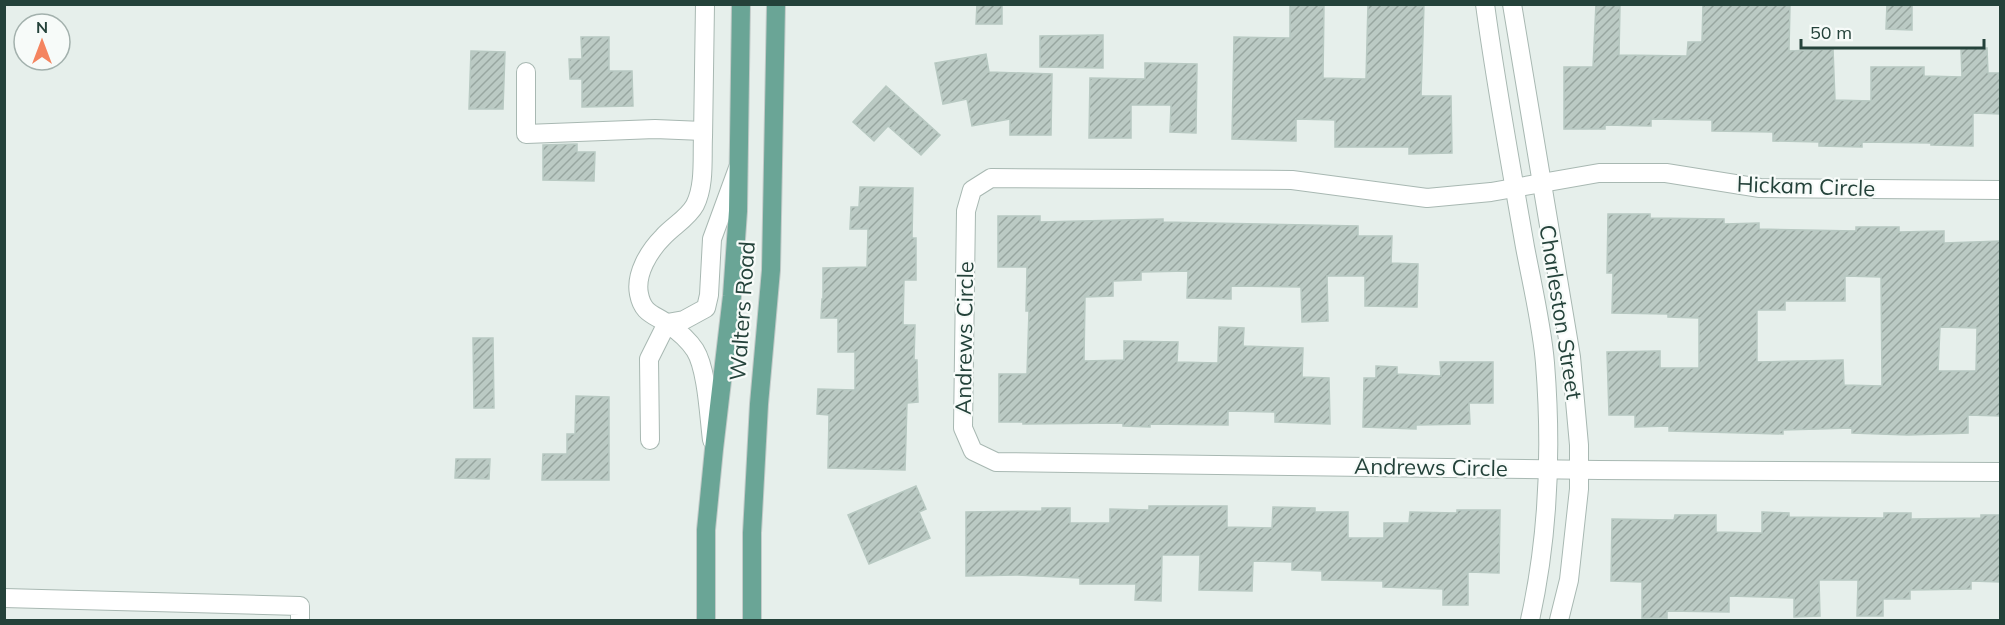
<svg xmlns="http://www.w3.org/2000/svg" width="2005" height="625" viewBox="0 0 2005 625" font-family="Mulish,sans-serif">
<defs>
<pattern id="building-hatch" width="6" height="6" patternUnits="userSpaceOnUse" patternTransform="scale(1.5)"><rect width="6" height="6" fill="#bbcac4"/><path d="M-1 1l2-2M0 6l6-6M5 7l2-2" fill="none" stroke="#98a6a0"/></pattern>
</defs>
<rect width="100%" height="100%" fill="#e6efeb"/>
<g fill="url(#building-hatch)" stroke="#b8c9c2" stroke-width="1.5" fill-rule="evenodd">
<polygon points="977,4 1002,4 1002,24 976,24"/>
<polygon points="1290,4 1324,4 1323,78 1366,79 1368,4 1424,4 1421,96 1451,96 1452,153 1409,154 1409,147 1335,147 1335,120 1296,119 1296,141 1232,139 1234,37 1290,38"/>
<polygon points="1596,4 1620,4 1619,55 1687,56 1688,42 1702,42 1703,4 1790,4 1789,51 1833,49 1835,100 1871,101 1871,67 1924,67 1924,76 1962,77 1961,48 1987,48 1988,73 2001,73 2001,114 1973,113 1973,146 1931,145 1931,143 1862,142 1862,147 1819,146 1819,142 1773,141 1773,132 1712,131 1712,120 1651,119 1651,126 1605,125 1605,129 1564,129 1564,67 1593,67"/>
<polygon points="1887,4 1912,4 1912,30 1886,29"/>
<polygon points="1103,35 1103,68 1040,67 1040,36"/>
<polygon points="581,37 609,37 609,71 632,71 633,106 582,107 582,79 570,79 569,59 582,59"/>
<polygon points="471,51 505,52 503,109 469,109"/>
<polygon points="986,54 989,72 1052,74 1051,135 1010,135 1010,119 972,126 967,99 943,104 935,63"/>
<polygon points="1145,63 1197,64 1196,133 1170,132 1171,105 1131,105 1131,138 1089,138 1090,78 1145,79"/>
<polygon points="886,86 940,135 921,155 888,126 874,141 853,122"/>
<polygon points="577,144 577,152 595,152 594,181 543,180 543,145"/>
<polygon points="860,187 913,188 912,238 916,238 916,280 904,280 903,325 915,325 914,360 917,360 918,402 907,403 905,470 828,468 829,415 817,414 818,389 855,390 855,352 838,352 838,318 821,318 822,299 823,299 823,268 867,267 868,229 850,229 851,207 859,207"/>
<path d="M1608 214H1650V218L1724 219V224L1759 223V229L1856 231V227H1899V232L1944 231V243L2001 241V416L1968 415V433L1908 435 1852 433V428L1783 430V434L1669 431V426L1635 427V415H1609L1607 352 1660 351V368H1699V318L1668 317V314L1612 313 1613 273H1607ZM1845 276 1881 277 1882 386 1844 385 1843 360 1757 362V310H1785V301H1845ZM1940 327 1977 328 1976 371H1938Z"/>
<polygon points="998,216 1040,216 1040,222 1163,219 1163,222 1358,226 1358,236 1392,236 1391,263 1418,264 1417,307 1365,306 1365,276 1327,276 1328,321 1302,322 1301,287 1231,286 1231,299 1187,298 1188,271 1141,272 1141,280 1113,281 1113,296 1085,297 1084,361 1124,360 1124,341 1178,342 1177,362 1218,363 1219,327 1244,328 1243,346 1303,348 1302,377 1329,378 1330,424 1275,422 1275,412 1228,411 1228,425 1150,424 1150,427 1123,426 1123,423 1023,424 1023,422 999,422 999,374 1027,374 1029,311 1026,311 1027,267 998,267"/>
<polygon points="473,338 493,338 494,408 474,408"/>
<polygon points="1440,362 1493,362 1493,403 1469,403 1470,424 1416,425 1416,429 1363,427 1364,378 1376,378 1376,366 1397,367 1397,374 1441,376"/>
<polygon points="576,396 609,397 609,480 542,480 543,454 567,454 567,434 575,434"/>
<polygon points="456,459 490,459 489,479 455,478"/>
<polygon points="916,486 926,509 919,512 930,538 869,564 848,515"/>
<polygon points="1149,506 1227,506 1227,527 1272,528 1273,507 1315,508 1315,512 1348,512 1348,538 1384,538 1384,523 1409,523 1410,512 1457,513 1457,510 1500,510 1499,573 1468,572 1468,605 1443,605 1443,589 1383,587 1383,581 1322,580 1322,571 1292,570 1292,562 1253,561 1252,591 1199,590 1200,555 1162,555 1161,601 1135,600 1136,584 1080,584 1080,578 1017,575 966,576 966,512 1042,511 1042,508 1070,508 1070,523 1110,523 1110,509 1149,510"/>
<polygon points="1762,512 1789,513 1789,517 1884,518 1884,513 1911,513 1911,519 1981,518 1981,515 2001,515 2001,582 1971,581 1971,589 1910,590 1910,599 1883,599 1883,616 1857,616 1858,580 1819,580 1820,616 1794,617 1794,598 1729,596 1729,612 1667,611 1667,618 1642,618 1642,582 1611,581 1612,519 1674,520 1675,515 1716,515 1716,532 1762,533"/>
</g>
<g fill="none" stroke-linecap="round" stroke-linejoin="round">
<g stroke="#a8b8b2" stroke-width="20">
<g id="minor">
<path d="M705 4C704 49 704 93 703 137 702 158 705 185 695 205 688 218 673 226 663 237 649 251 635 274 639 294 643 315 655 314 669 325 678 331 689 341 695 350 707 369 709 417 712 440"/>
<path d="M1485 4C1496 86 1511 166 1525 247 1532 284 1542 326 1545 363 1552 451 1549 534 1530 620"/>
<polyline points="1512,4 1571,357 1579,445 1579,489 1569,580 1559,620"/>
<polyline points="526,72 526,134 655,129 703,131"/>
<polyline points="2000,190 1760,188 1666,173 1599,173 1491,192 1427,198 1292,180 991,178 972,190 966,211 963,428 973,451 996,462 1599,470 2000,472"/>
<polyline points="667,323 684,320 706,308 709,295 712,239 738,168"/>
<polyline points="650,440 649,359 667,323"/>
<polyline points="4,598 300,606 300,620"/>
</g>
</g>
<g stroke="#c2cac8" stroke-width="20">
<g id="major">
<polyline points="706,620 706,530 714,449 732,296 738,211 741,4"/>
<polyline points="752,620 752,533 759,404 771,270 776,4"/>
</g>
</g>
<use href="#minor" stroke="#fff" stroke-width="18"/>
<use href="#major" stroke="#6aa596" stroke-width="18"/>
</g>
<g text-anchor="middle" stroke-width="4.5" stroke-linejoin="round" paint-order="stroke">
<g font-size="22" fill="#24423a" stroke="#f7fbf9">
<text transform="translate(1806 186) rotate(2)" y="8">Hickam Circle</text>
<text transform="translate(742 311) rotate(-86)" y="8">Walters Road</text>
<text transform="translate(1561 312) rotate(81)" y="8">Charleston Street</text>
<text transform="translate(964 338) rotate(-89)" y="8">Andrews Circle</text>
<text transform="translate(1431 467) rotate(1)" y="8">Andrews Circle</text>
</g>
</g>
<rect width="2005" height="625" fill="none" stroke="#24423a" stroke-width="12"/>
<g transform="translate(42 42)"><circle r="28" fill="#f7fbf9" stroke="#a3b1ad" stroke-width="1.5"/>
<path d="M0-4.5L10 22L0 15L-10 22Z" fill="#f4845f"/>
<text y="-9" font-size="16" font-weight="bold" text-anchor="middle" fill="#24423a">N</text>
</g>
<path d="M1801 39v9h183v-9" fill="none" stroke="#24423a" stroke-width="3"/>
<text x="1810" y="39" font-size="18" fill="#24423a" stroke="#f7fbf9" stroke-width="4.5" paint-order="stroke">50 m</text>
</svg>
